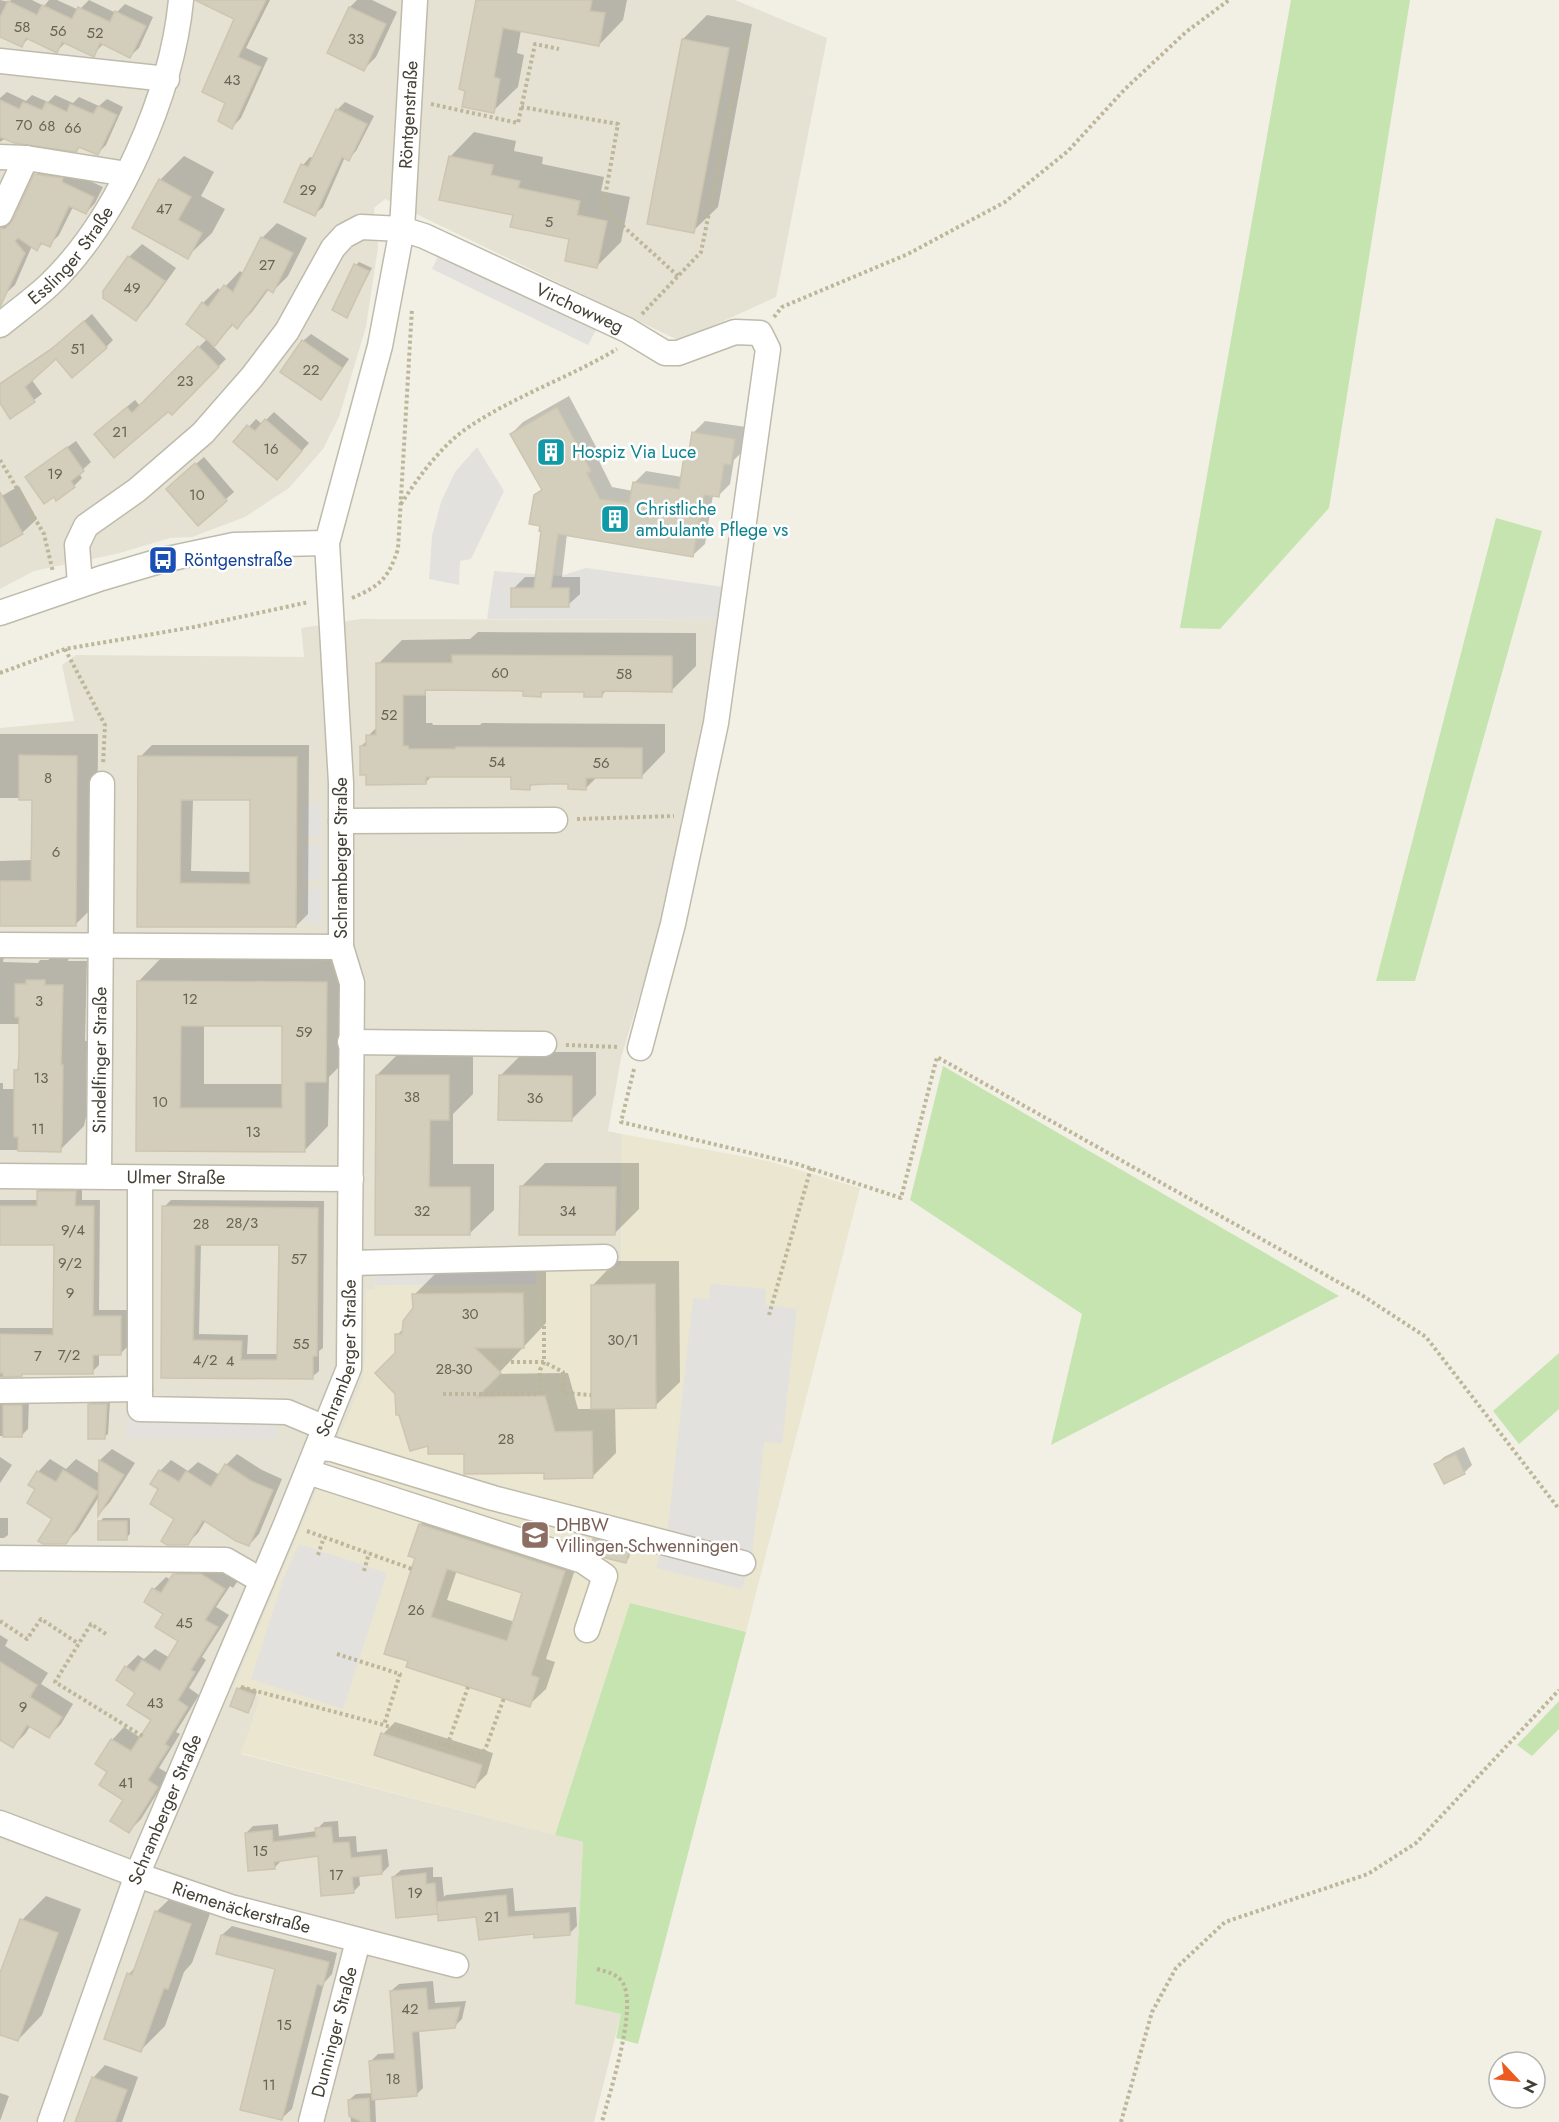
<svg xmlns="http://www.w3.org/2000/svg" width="1559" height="2122" viewBox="0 0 1559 2122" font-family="Jost,sans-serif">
<rect width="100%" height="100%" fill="#f2f0e5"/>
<g fill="#e5e2d4">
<polygon points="0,0 735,0 827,38 776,297 680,341 385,199 374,208 378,247 366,327 339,417 323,449 289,488 245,517 192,537 170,538 116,554 34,571 0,589"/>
<polygon points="360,619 720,620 703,725 672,884 661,925 621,1058 608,1131 622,1134 621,1266 375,1267 375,1290 367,1290 366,1353 363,1381 234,1687 261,1697 241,1754 583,1842 575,2004 621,2014 594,2122 0,2122 0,728 74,721 62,665 76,655 304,657 301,628"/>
</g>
<polygon fill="#eae6d0" points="622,1134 768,1161 860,1188 746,1632 630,1603 555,1835 241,1753 261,1697 234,1687 363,1381 366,1353 366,1290 375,1289 375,1267 621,1266"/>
<g fill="#c5e4b0">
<polygon points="1291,0 1410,0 1329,508 1220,629 1180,628"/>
<polygon points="1496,518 1542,531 1415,981 1376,981"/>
<polygon points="943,1066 1339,1296 1051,1445 1082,1314 910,1200"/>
<polygon points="1559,1353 1559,1409 1519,1444 1493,1411"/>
<polygon points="630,1603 746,1632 638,2044 616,2038 621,2014 575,2004 583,1842 555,1835"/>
<polygon points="1559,1701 1559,1729 1532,1756 1517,1745"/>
</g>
<g fill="#e3e1dd">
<polygon points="439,254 596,330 588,345 432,269"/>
<polygon points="477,447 504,491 471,559 460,561 459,585 429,579 432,536 441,502 455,472"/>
<polygon points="586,568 724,587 720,620 487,619 494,571 560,576"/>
<polygon points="306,803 322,804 321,837 305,837"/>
<polygon points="305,846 322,846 321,880 305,880"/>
<polygon points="306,888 322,888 321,923 305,922"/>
<polygon points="375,1267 536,1267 536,1284 374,1285"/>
<polygon points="711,1284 766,1289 765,1305 797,1309 782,1443 764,1442 752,1555 742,1589 656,1568 668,1528 693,1298 709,1299"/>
<polygon points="126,1420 277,1420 277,1439 126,1438"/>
<polygon points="299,1544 387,1573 343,1709 251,1679 284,1577"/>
</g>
<g fill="#0003" fill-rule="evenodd">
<polygon points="0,0 9,2 11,0 32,0 44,6 49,0 57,0 79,10 89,0 116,13 125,4 153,17 139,48 130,56 104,43 93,55 66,42 57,51 29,38 21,46 0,36"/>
<polygon points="221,0 270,0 246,48 268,58 241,118 232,127 227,102 236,18"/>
<polygon points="357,0 372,0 397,12 376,57 364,69 350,7"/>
<polygon points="478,0 627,0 623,20 599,45 521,30 517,53 524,55 518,87 493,111"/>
<polygon points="707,15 752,24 718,207 693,231 683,39"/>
<polygon points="7,92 26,101 32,95 48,102 55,95 73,103 79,97 99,106 107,99 123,107 106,145 98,153 80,146 6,138 0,142 0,98"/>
<polygon points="345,102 374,116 356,151 348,159 345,157 323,207 315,214 286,202 303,165 310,157 314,158 337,110"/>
<polygon points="474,132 516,141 514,151 543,157 542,164 604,177 601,191 630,197 621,242 597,266 570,238 515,214 450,157"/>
<polygon points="184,156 214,172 201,196 225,209 212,233 187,257 160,180"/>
<polygon points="46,165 70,172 103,187 95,203 86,213 73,207 59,235 49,245 44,242 37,249 32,246 15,285 5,294 0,292 0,213 3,217 15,219 36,175"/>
<polygon points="277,223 307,238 288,276 273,291 269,289 252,312 237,327 234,324 215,344 209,340 208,341 226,359 172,413 169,410 104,426 135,400 140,406 208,338 203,303 218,288 221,291 240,271 244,274 262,238"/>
<polygon points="142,244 176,268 148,307 136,319 105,292 130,256"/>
<polygon points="359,262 372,268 347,316 356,265"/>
<polygon points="92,314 113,340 106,347 56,357 31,379 42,394 11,417 0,401 0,383 59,343"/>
<polygon points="311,334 349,359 328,390 320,398 303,341"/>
<polygon points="569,396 602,458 599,461 612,487 633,491 634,483 646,471 682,477 686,457 690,452 693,433 705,421 746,427 742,452 734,460 730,484 718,496 713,495 705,544 693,555 567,534 562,577 580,577 580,594 568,605 513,589 525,577 537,577 543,530 536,496 543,489 511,434 523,422"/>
<polygon points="274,412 309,443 284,471 235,442 256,419 262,424"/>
<polygon points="76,441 91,462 79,473 82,478 74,486 27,478 35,470"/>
<polygon points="204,457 234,492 198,524 176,481"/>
<polygon points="19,486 37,519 22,533 0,546 0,497"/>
<polygon points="478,632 696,633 696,666 672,690 607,690 602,695 585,691 545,690 540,695 524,689 429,688 426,691 426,723 432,723 433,725 480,725 482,723 665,724 665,752 641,777 598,776 586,788 569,783 534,783 529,788 513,776 433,775 425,783 361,746 368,740 368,736 378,726 378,664 402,640 470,639"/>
<polygon points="0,734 98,734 97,903 75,925 0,925 0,861 33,860 34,798 0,798"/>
<path d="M152 745H309L308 914 296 926 139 925 140 757ZM193 798H252V872L191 871Z"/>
<polygon points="0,956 4,956 3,962 38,963 40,960 48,960 52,957 69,957 68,961 87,961 85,1041 87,1041 86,1117 84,1126 60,1150 0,1150 0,1083 3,1083 3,1089 16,1089 16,1070 20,1067 20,1024 0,1024"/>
<path d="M162 957 350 958V1056L329 1077 328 1126 304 1151 137 1149 138 982ZM204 1024 284 1025 283 1084H204Z"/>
<polygon points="401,1051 473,1051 473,1094 453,1114 453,1164 494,1164 494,1210 469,1234 376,1234 377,1075"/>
<polygon points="524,1052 596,1052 596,1095 571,1120 500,1076"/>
<polygon points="545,1163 639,1163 639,1209 615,1233 521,1187"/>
<polygon points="45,1184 82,1185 82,1200 100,1200 99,1310 127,1310 127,1347 120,1354 99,1354 99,1365 92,1372 25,1372 22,1375 0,1377 0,1328 55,1328 56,1244 0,1243 0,1200 38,1200 38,1191"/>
<path d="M171 1200 324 1201 323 1348 319 1351V1371L312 1377 162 1376 164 1207ZM201 1243H280L279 1354H247L248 1335 199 1334Z"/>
<polygon points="616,1261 679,1261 680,1382 655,1406 615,1407 616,1453 592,1477 545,1471 429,1445 397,1354 397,1335 404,1328 414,1309 414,1295 438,1271 546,1270 546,1323 498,1374 568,1373 578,1409 593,1409 592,1286"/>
<polygon points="0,1397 29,1399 28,1429 21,1436 0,1436"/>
<polygon points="93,1401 110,1401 108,1434 104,1437 89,1405"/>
<polygon points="1464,1447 1472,1465 1464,1473 1436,1464 1444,1457"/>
<polygon points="112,1449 135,1463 110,1502 100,1513 100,1495 78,1530 65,1543 37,1489 30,1484 38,1472 50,1459 66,1469 76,1459 100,1474 100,1460"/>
<polygon points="237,1454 262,1470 282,1479 259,1534 249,1545 206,1520 198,1533 187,1544 160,1489 152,1484 160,1471 171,1460 188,1471 198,1462 220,1475 226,1465"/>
<polygon points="0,1457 12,1465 0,1483"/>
<path d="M436 1508 580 1554 546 1659 555 1662 546 1689 529 1705 410 1660 420 1525ZM457 1570 524 1592 515 1622 447 1600Z"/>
<polygon points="0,1518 8,1518 8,1535 4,1538 0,1538"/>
<polygon points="103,1518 130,1518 130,1534 126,1538 100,1522"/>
<polygon points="598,1536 632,1545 629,1558 625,1561 594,1539"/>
<polygon points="186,1562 214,1562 239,1579 233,1588 230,1586 216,1607 229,1615 202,1657 206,1660 189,1688 199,1695 176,1732 180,1734 159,1768 169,1774 141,1819 129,1831 125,1800 109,1771 112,1740 124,1727 141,1738 153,1720 126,1667 138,1655 144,1659 155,1649 170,1658 180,1641 154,1589 166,1577 171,1580"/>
<polygon points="0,1635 8,1640 5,1646 48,1673 41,1684 73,1704 61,1724 49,1736 31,1725 25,1734 13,1746 0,1738"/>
<polygon points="242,1686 257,1691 251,1708 247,1711 238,1689"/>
<polygon points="395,1722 493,1753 487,1774 475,1786 383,1734"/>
<polygon points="338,1821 339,1837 356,1836 357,1852 387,1849 389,1866 382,1873 359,1874 360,1885 353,1892 319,1855 281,1861 274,1868 246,1833 253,1826 278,1824 279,1836 317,1831 317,1829 324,1822"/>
<polygon points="433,1867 433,1877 442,1877 444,1897 446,1895 513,1888 515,1911 576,1907 577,1926 569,1934 535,1932 478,1916 439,1912 397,1916 393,1877 401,1870"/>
<polygon points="181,1888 215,1900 192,1963 184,1972 165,2026 140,2051 129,1974 137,1965 156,1912"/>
<polygon points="46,1896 81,1909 42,2015 18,2040 0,2033 0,1978 22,1920"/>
<polygon points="232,1926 337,1953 332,1974 324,1983 292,2109 282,2118 277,1968 222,1935"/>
<polygon points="433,1981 435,2003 466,2001 462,2019 454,2027 419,2029 423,2088 416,2095 375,2098 376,2122 351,2122 349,2100 356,2094 373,2093 371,2061 378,2054 396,2053 391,1991 399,1984"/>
<polygon points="105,2065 138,2077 122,2122 77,2122 93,2078"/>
<polygon points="0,2093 9,2096 0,2121"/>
</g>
<g fill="#d3cdbb" stroke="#cdc5af" stroke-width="1.5" fill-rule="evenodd">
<polygon points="195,0 266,0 238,57 261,67 232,129 218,121 225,103 202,92 234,19"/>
<polygon points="476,0 592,0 590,11 605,13 599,46 503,28 494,77 500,79 494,113 462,107 465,91 459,89"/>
<polygon points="8,1 37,15 42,5 72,19 78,7 110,22 115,11 146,26 130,58 100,43 94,57 62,42 57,53 26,38 22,47 0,37 0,17"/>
<polygon points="349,7 386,24 364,71 327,53"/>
<polygon points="682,39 729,48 694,233 647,224"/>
<polygon points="0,100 19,109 23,102 42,110 46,102 67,112 70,104 93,114 98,106 117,115 98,155 79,147 76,152 14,143 0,137"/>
<polygon points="336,109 367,124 349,161 342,157 315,216 284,202 301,164 308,167"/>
<polygon points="449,156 493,165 491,175 520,181 518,188 580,201 577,215 607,221 597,268 565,261 569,239 510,227 513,215 439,200"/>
<polygon points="34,174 63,178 62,182 94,197 86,214 69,206 50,247 41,243 37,251 18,238 15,241 25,253 0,307 0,228 5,229 13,220"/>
<polygon points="159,179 191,197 178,220 202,233 188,259 132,228"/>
<polygon points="261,237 293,253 273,293 267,289 237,329 232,324 215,346 186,324 202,302 208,307 224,285 233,292"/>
<polygon points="128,256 165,281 136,321 103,298 103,291"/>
<polygon points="354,264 369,271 347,318 332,310"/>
<polygon points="84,321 107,348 72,378 56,359 25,387 35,402 10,419 0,403 0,384 49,351"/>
<polygon points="302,340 342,368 321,400 280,372"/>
<polygon points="198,346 219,367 172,415 168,412 114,458 94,434 127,407 132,413"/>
<polygon points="557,407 591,471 587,473 600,499 629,503 633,482 679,489 684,456 688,456 692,432 735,439 731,465 724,464 719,497 704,495 693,557 558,534 551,588 569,588 569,607 511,607 511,588 534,588 541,531 539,531 540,526 529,524 534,495 542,490 510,434"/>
<polygon points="265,419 302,451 277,480 233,442 247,425 255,431"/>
<polygon points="67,447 84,471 71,481 75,487 56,501 54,497 44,504 25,477"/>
<polygon points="195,463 227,501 198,526 166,489"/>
<polygon points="0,492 23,534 0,547"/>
<polygon points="452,655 672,656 672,692 602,691 602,697 584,697 584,692 541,692 541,697 523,696 523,691 425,690 425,695 403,695 403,746 408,746 409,749 456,749 456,747 642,748 642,778 586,778 586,790 568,789 568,784 548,784 530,785 530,790 511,789 511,777 426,777 426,784 366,785 366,775 360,775 360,746 366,746 366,735 376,735 376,663 452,663"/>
<polygon points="19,755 77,756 76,926 0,926 0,881 31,881 32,800 19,800"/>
<path d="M138 756 297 757 296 927H137ZM181 800H250V884L180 883Z"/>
<polygon points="26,980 45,980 45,985 63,985 61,1065 63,1065 62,1143 61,1143 61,1152 18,1151 18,1137 14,1137 14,1070 18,1070 19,1055 19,1017 15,1017 15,984 26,984"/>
<path d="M137 981 327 982 326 1082H305V1152L136 1151ZM181 1026H282V1108H180Z"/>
<polygon points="376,1075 449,1075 449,1120 430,1120 429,1187 470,1187 470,1235 375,1235"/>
<polygon points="499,1075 572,1076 572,1121 498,1120"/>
<polygon points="520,1186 616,1187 615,1235 519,1235"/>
<polygon points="37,1191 76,1191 75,1206 94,1206 93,1316 121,1316 121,1355 93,1355 93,1374 22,1374 22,1376 3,1377 3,1373 0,1373 0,1334 53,1335 54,1245 0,1245 0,1206 37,1206"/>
<path d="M162 1206 318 1208 317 1356H313V1379L161 1378ZM195 1245H279L277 1360H241L242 1341 193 1340Z"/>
<polygon points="655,1284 656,1408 591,1409 591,1285"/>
<polygon points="523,1293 524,1348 475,1348 501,1373 477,1397 545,1396 555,1432 592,1431 593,1478 544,1479 544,1473 464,1474 464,1454 428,1454 428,1446 410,1451 399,1415 396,1415 395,1394 375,1373 395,1353 395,1334 402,1334 403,1321 413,1308 412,1294"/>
<polygon points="88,1404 107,1404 105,1439 88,1439"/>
<rect x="3" y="1405" width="19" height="32"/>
<polygon points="1456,1454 1465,1474 1444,1484 1434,1464"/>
<polygon points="99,1460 124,1475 98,1516"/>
<polygon points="225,1464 251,1481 273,1490 249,1546 236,1541 203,1520 188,1545 167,1545 161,1541 174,1519 150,1504 158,1489 150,1484 159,1470 179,1482 186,1471 211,1487"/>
<polygon points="63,1470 98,1492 66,1544 43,1544 38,1541 52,1519 27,1503 35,1489 28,1485 37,1471 56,1482"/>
<rect x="98" y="1521" width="29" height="19"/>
<path d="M419 1524 565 1571 531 1675 539 1678 530 1707 406 1667 408 1661 384 1654 415 1558 408 1556ZM447 1569 522 1593 507 1641 431 1617Z"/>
<polygon points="593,1539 630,1548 626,1563 602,1557 590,1549"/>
<polygon points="173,1574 201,1574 225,1589 205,1620 218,1627 191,1670 195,1672 178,1700 188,1707 165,1744 169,1747 148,1780 158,1787 129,1833 110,1821 123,1800 99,1785 107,1772 95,1764 111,1739 131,1751 151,1720 127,1705 135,1693 116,1680 125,1666 134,1672 142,1660 160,1671 178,1641 155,1627 163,1614 144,1602 152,1588 161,1593"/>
<polygon points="0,1662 37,1685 30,1697 62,1717 49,1738 27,1725 13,1748 0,1740"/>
<polygon points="237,1688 255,1695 248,1713 230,1706"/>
<polygon points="381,1733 482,1765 475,1788 374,1755"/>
<polygon points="331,1827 333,1843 349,1842 351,1858 381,1855 382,1874 352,1877 354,1893 321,1896 318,1856 274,1862 275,1869 248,1871 245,1833 272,1830 273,1842 316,1837 315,1828"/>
<polygon points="426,1873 426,1884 435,1883 437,1911 437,1902 506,1895 508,1917 569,1913 570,1935 534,1938 534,1934 479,1940 476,1917 438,1921 438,1914 396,1918 392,1877"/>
<polygon points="155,1911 191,1924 168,1989 164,1988 141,2052 104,2039 127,1973 132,1975"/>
<polygon points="20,1919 58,1933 18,2041 0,2035 0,1973"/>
<polygon points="221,1935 329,1962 323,1986 317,1984 282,2120 240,2110 275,1969 216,1954"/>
<polygon points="426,1988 428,2010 460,2007 455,2028 412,2032 417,2096 372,2100 369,2061 395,2059 390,1991"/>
<polygon points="92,2077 127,2090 115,2122 75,2122"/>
<polygon points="369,2098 370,2122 362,2122 349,2116 348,2100"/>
</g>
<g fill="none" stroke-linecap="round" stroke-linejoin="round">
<g stroke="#bfbbab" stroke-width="27">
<g id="minor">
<polyline points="0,61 167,79"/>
<polyline points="0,157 26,158 127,174"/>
<polyline points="0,214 26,158"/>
<path id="s1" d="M0 325C16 312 34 299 49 285 118 219 172 94 181 0"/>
<path id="s2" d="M80 584 77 545 86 526 137 490 203 433 252 377 287 331 333 248 344 236 361 227 402 229 424 236 627 330 665 353H678L735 332 760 333 768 349 716 723 673 924 640 1048"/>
<polyline points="0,613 102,578 163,560 234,545 327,543"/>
<polyline points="341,821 555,820"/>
<polyline points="0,945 341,947"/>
<polyline points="350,1042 544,1044"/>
<path id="s3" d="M0 1176 351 1179"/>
<path id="s4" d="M99 1176 102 784"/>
<polyline points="140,1178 140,1409 287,1412 325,1428"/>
<polyline points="350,1263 605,1257"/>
<polyline points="0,1391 140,1389"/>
<polyline points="317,1448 332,1449 493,1498 743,1563"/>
<polyline points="308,1472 583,1561 605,1576 587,1630"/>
<polyline points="0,1558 226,1560 262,1581"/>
<path id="s5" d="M0 1823 137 1875 231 1907 456 1965"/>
<path id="s6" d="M50 2122 137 1875 286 1524 349 1368 352 983 341 947V783L327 543 380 346 402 229 415 0"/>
<path id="s7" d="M311 2122 358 1941"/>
</g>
</g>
<g stroke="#bdb69a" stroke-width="4" stroke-dasharray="3 3" stroke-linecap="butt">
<polyline points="431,104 518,123 535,44 559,49"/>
<polyline points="521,107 618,124 603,208 678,276"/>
<polyline points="642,314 701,252 745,37"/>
<polyline points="774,317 782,307 908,254 1005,202 1068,151 1125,89 1186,32 1229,0"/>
<polyline points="0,460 44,534 53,572"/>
<path d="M401 504C417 479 438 450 463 431 511 397 567 379 617 349"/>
<path d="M352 598C380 586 388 579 398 549L412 308"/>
<polyline points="65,649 105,725 103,765"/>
<polyline points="0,673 65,649 194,627 309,602"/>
<polyline points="577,819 674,816"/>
<polyline points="566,1045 618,1047"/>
<polyline points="634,1069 621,1122 797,1164 901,1198 937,1057 1363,1296 1426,1337 1559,1509"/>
<polyline points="769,1315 811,1168"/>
<polyline points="493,1362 544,1362 563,1372 563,1393 591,1395"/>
<polyline points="443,1394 539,1394 540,1370 544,1362 544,1280"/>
<polyline points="307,1531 412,1569"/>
<polyline points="318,1555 324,1537"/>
<polyline points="364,1571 369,1553"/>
<polyline points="0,1621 27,1639 41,1619 79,1644"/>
<polyline points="106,1634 91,1624 55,1682 144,1737"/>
<polyline points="337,1654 400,1674 384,1725"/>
<polyline points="241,1687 384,1725 473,1754 479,1754 485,1750 504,1698"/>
<polyline points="447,1746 468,1687"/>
<path d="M597 1969C608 1972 619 1974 624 1985 636 2013 610 2091 602 2122"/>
<polyline points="1121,2122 1152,2012 1176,1968 1225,1922 1368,1874 1416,1843 1559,1690"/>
</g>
<use href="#minor" stroke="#fff" stroke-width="24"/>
</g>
<defs>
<g id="building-square" transform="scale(1.5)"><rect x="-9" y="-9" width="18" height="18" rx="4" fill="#0f9aa8" stroke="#fff"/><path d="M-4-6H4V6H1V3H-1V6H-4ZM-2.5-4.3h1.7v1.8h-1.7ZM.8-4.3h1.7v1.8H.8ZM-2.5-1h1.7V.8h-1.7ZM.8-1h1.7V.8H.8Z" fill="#fff"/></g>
<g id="bus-square" transform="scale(1.5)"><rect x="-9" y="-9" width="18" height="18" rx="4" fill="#1a4fb4" stroke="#fff"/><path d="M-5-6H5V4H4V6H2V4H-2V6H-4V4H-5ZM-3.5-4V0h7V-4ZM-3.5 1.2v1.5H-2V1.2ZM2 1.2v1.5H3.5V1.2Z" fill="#fff"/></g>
<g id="university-square" transform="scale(1.5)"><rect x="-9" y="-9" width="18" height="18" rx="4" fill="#8d6e63" stroke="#fff"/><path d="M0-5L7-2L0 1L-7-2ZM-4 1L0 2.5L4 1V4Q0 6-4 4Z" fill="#fff"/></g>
</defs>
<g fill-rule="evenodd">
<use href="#building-square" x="551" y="452"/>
<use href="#building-square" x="615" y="519"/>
<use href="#bus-square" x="163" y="560"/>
<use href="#university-square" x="535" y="1535"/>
</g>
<g text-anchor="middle" stroke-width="5" stroke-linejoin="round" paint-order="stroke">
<g font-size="15" fill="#686356">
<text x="22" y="32">58</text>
<text x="58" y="36">56</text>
<text x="95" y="38">52</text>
<text x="356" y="44">33</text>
<text x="232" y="85">43</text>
<text x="24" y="130">70</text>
<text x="47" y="131">68</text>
<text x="73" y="133">66</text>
<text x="308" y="195">29</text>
<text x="164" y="214">47</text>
<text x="549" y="227">5</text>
<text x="267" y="270">27</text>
<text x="132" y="293">49</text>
<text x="78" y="354">51</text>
<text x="311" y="375">22</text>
<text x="185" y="386">23</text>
<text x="120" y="437">21</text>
<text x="271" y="454">16</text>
<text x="55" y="479">19</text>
<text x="197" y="500">10</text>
<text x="500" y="678">60</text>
<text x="624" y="679">58</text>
<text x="389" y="720">52</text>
<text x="497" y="767">54</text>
<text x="601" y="768">56</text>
<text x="48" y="783">8</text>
<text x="56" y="857">6</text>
<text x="190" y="1004">12</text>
<text x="39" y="1006">3</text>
<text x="304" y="1037">59</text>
<text x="41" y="1083">13</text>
<text x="412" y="1102">38</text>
<text x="535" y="1103">36</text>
<text x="160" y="1107">10</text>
<text x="38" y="1134">11</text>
<text x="253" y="1137">13</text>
<text x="422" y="1216">32</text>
<text x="568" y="1216">34</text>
<text x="242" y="1228">28/3</text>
<text x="201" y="1229">28</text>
<text x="73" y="1235">9/4</text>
<text x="299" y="1264">57</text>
<text x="70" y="1268">9/2</text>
<text x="70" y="1298">9</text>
<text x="470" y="1319">30</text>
<text x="623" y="1345">30/1</text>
<text x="301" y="1349">55</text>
<text x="69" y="1360">7/2</text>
<text x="38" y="1361">7</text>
<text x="205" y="1365">4/2</text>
<text x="230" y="1366">4</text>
<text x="454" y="1374">28-30</text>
<text x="506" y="1444">28</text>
<text x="416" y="1615">26</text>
<text x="184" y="1628">45</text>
<text x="155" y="1708">43</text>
<text x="23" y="1712">9</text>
<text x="126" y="1788">41</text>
<text x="260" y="1856">15</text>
<text x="336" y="1880">17</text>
<text x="415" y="1898">19</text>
<text x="492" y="1922">21</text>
<text x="410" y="2014">42</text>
<text x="284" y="2030">15</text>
<text x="393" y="2084">18</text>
<text x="269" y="2090">11</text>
</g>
<g font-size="18" fill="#444035" stroke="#fff">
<text dy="6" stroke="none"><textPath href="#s6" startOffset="2076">Röntgenstraße</textPath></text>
<text dy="6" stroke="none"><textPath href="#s1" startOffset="100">Esslinger Straße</textPath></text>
<text dy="6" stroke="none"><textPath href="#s2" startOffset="708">Virchowweg</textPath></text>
<text transform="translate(341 858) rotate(-90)" y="6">Schramberger Straße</text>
<text dy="6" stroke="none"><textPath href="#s4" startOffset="116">Sindelfinger Straße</textPath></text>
<text dy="6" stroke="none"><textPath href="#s3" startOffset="176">Ulmer Straße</textPath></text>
<text dy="6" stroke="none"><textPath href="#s6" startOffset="819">Schramberger Straße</textPath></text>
<text dy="6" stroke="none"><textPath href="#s6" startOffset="333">Schramberger Straße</textPath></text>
<text dy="6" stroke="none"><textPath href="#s5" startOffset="256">Riemenäckerstraße</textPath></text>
<text dy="6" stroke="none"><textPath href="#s7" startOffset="93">Dunninger Straße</textPath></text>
</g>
<g font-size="18" fill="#0d838f" stroke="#fff" text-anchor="start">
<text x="572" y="458">Hospiz Via Luce</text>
<text x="636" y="515">Christliche<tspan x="636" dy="21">ambulante Pflege vs</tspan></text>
</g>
<g font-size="18" fill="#164399" stroke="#fff" text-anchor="start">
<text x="184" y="566">Röntgenstraße</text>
</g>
<g font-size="18" fill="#785e54" stroke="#fff" text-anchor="start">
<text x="556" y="1531">DHBW<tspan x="556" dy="21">Villingen-Schwenningen</tspan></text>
</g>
</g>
<g transform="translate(1517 2080) rotate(116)"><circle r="28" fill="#ffffff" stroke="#b4b3ae" stroke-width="1.5"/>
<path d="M0-4.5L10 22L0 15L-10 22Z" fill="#ee5b20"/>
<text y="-9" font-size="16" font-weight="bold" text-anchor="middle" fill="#444035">N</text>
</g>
</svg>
